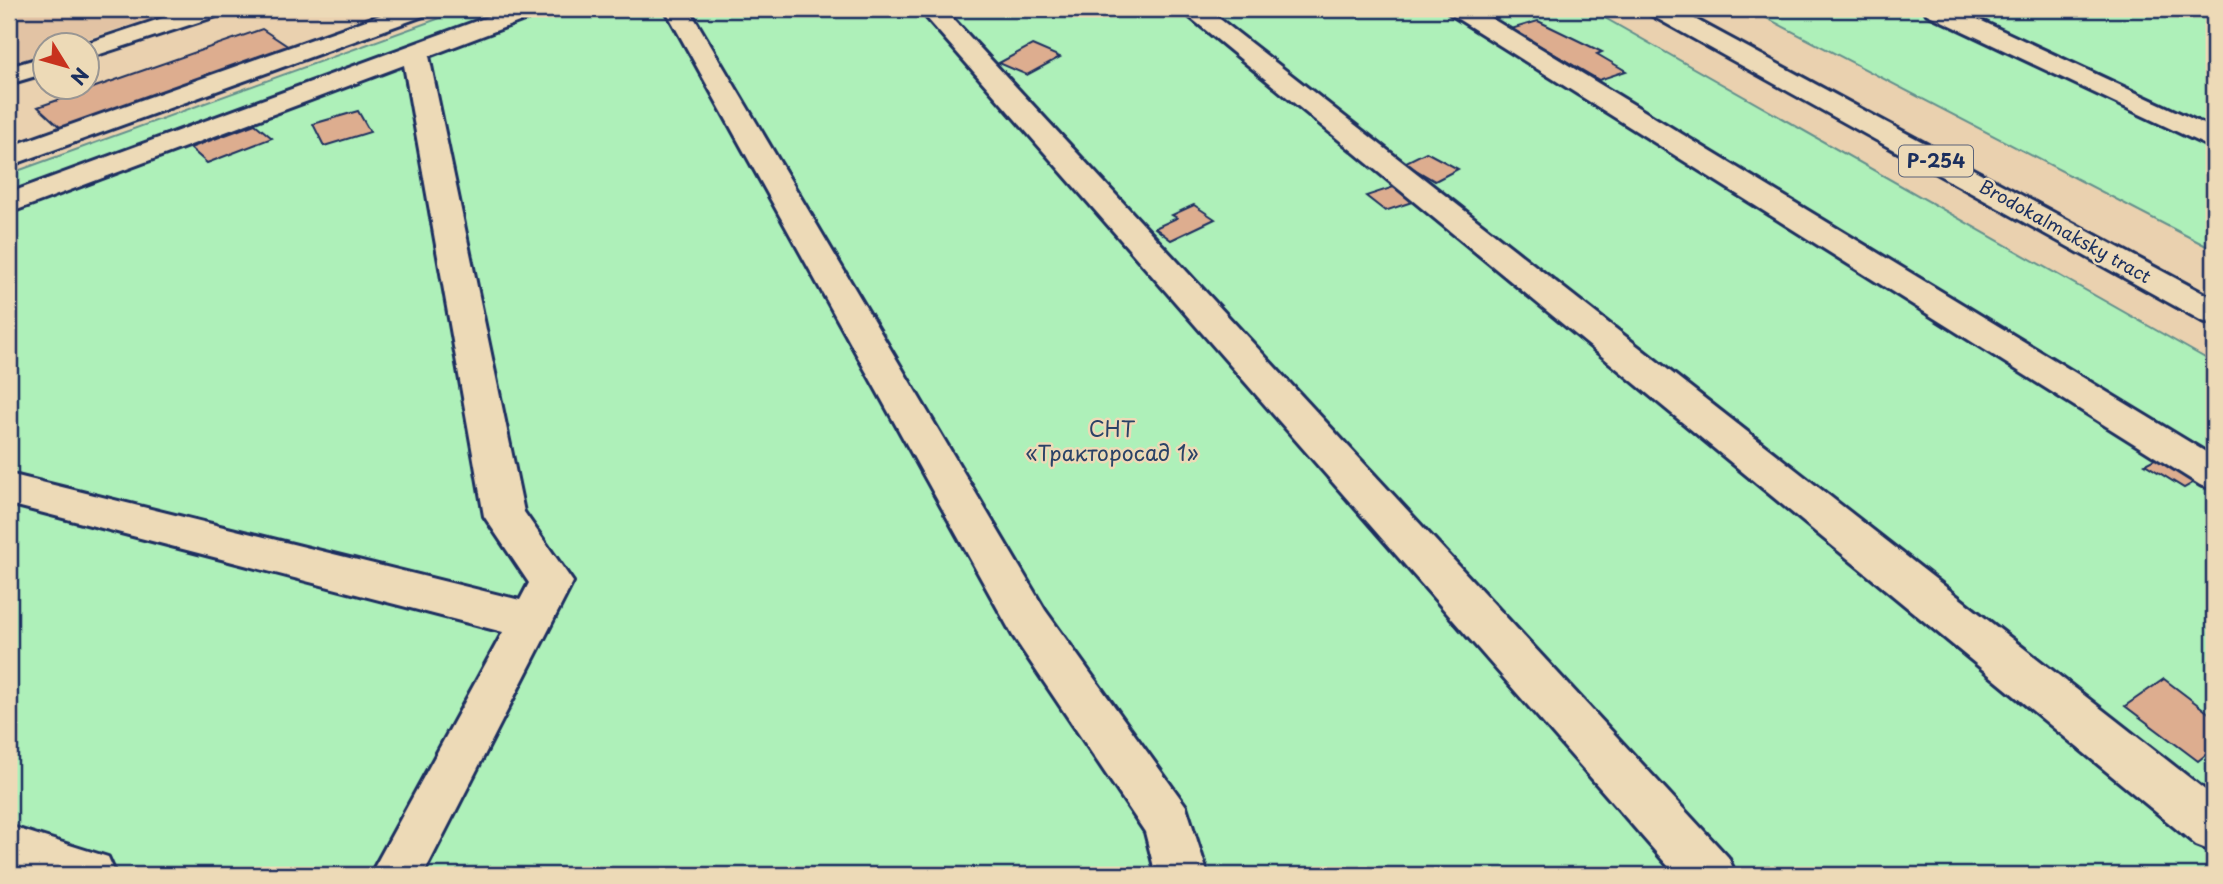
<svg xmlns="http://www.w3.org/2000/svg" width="2223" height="884" viewBox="0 0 2223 884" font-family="'Playpen Sans',sans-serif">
<rect width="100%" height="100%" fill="#ead1af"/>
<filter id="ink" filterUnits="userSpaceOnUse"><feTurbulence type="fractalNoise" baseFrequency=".0143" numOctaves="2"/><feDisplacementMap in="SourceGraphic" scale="14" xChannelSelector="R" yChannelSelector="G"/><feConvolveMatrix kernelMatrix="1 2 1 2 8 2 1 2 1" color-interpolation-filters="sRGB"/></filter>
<g filter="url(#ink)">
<polygon fill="#e2c3a4" points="9,9 182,9 66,45 46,46 45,52 9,64"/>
<g fill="#aef0b9" stroke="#64908c" stroke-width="2">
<polygon points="465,9 1589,9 2214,363 2214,875 9,875 9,174"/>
<polygon points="1754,9 2214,9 2214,250 1755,12"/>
</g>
<g fill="#ddad8f" stroke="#1b2f5e" stroke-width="2">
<polygon points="1538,21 1602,52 1597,54 1626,71 1599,80 1511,29"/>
<polygon points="262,29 289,47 62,129 38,107"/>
<polygon points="1032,45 1060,57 1027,75 999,63"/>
<polygon points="358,111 370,132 324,146 313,124"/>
<polygon points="255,124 272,138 207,163 190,148"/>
<polygon points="1426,152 1458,169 1435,181 1404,163"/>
<polygon points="1406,183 1424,198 1385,211 1366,196"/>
<polygon points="1194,205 1215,219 1171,240 1155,228 1177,218 1172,215"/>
<polygon points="2172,450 2210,473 2184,488 2145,464"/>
<polygon points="2164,679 2214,717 2214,748 2198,761 2125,706"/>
</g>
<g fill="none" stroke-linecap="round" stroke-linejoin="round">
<g stroke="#1b2f5e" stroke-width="6">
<g id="minor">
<polygon points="190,9 226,9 223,14 88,58 88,46 78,46"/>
<polygon points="397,9 432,9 429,14 9,166 9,147"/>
<polygon points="509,9 543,9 540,14 429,56 524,512 573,582 423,875 370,875 503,632 9,504 9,474 520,600 529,583 484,516 404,65 9,213 9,193"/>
<polygon points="665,9 689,9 1045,610 1186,806 1208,875 1156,875 1145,832 1013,636"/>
<polygon points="919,9 944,9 1728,857 1736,875 1676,875"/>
<polygon points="1180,9 1207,9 2214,797 2214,852 2196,845"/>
<polygon points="1447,9 1476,9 2214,457 2214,489 2200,485 1450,14"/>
<polygon points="1924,9 1956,9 2214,129 2214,149 1927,14"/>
<polygon points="46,56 46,73 9,84 9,67"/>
<polygon points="9,826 108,857 116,875 9,874"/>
</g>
</g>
<g stroke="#1b2f5e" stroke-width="6">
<polygon id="major" points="1646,9 1676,9 2214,299 2214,324 2202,321 1649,14"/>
</g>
<polyline stroke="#1b2f5e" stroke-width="3.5" stroke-dasharray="5 3.5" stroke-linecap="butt" points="1609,9 1623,17"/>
<use href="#minor" fill="#eddab7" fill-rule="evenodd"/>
<use href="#major" fill="#eddab7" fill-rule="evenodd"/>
</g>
</g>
<g text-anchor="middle" stroke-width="5" stroke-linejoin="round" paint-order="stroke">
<g font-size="18" fill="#1b2f5e" stroke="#eddab7">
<text transform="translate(2065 232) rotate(29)" y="6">Brodokalmaksky tract</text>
</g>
<rect fill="#eddab7" stroke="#5a6279" stroke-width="2" x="1899" y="145.5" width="74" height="31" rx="5"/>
<g font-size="19" font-weight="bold" fill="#1b2f5e">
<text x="1936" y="168">Р-254</text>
</g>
<g font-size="21" fill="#2a4267" stroke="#eddab7">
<text x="1112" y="437">СНТ<tspan x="1112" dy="24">«Тракторосад 1»</tspan></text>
</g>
</g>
<rect width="2223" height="884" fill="none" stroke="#eddab7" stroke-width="35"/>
<rect x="18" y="18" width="2188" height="849" fill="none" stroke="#1b2f5e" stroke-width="2.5" filter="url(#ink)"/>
<g transform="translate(66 66) rotate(127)"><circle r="33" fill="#eddab7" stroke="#999693" stroke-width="2"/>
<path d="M0-5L12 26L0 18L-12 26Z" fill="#c8321e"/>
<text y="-10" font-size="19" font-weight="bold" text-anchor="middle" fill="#1b2f5e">N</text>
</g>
</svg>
